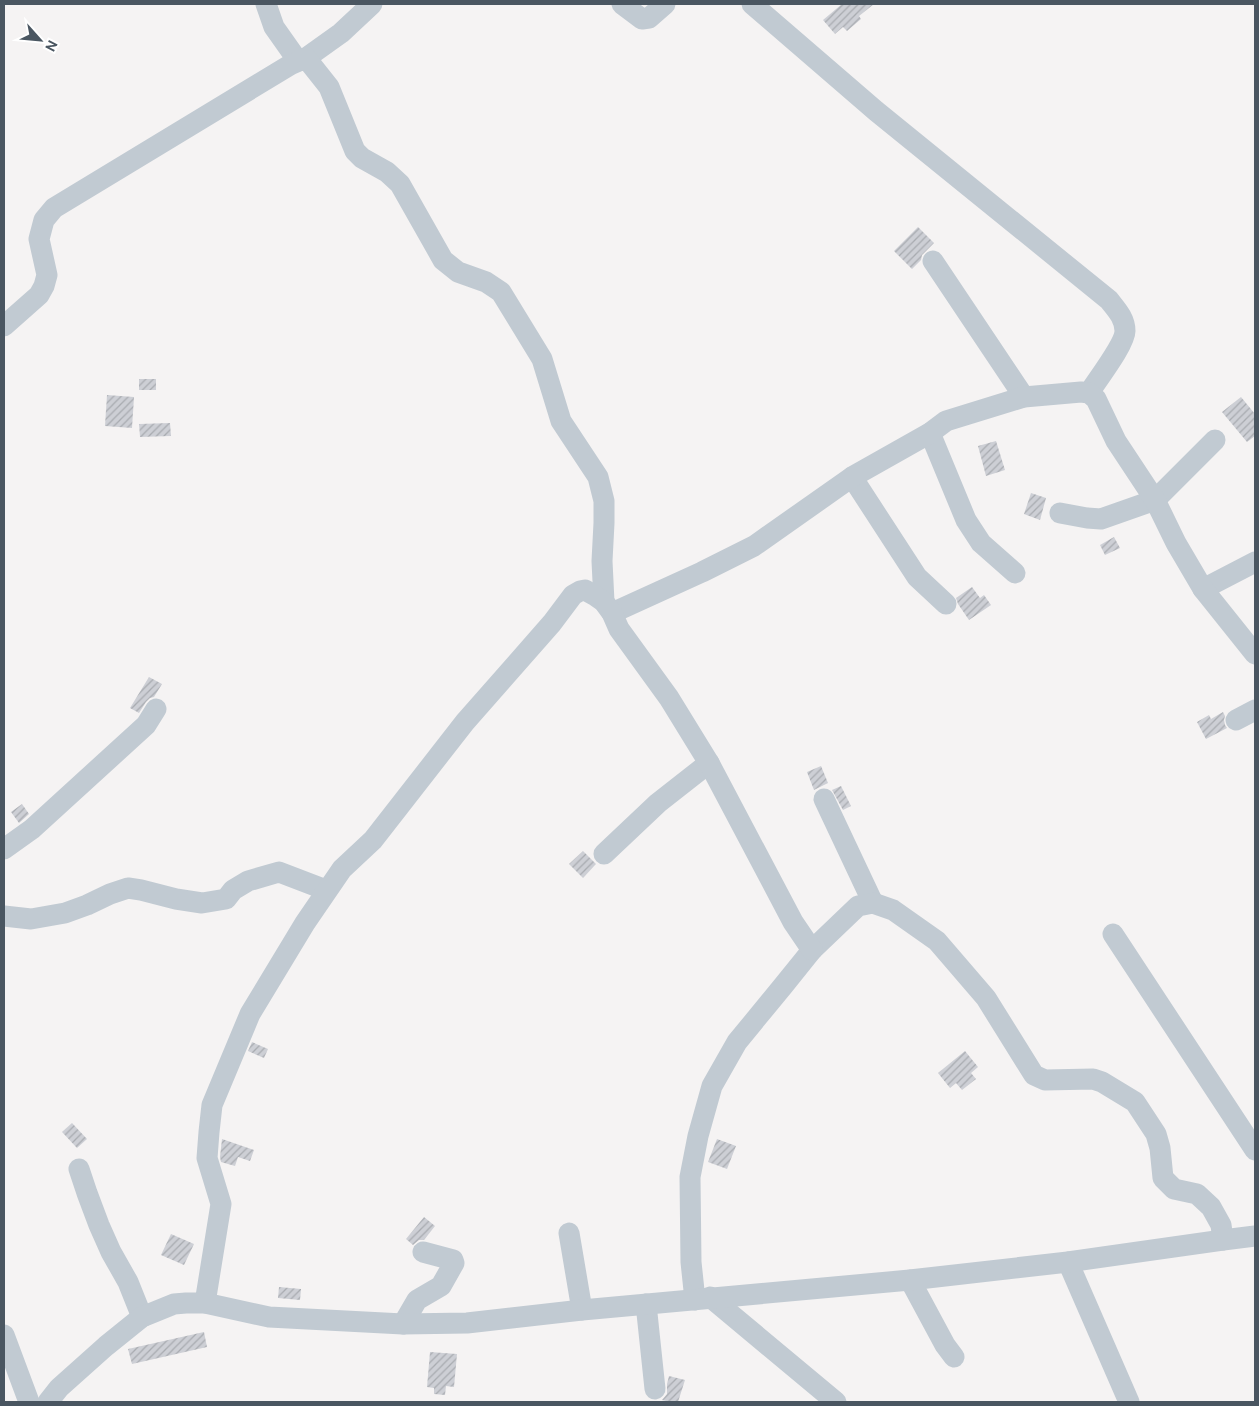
<svg xmlns="http://www.w3.org/2000/svg" width="1259" height="1406" viewBox="0 0 1259 1406" font-family="Ubuntu,sans-serif">
<defs>
<pattern id="building-hatch" width="6" height="6" patternUnits="userSpaceOnUse" patternTransform="scale(1.25)"><rect width="6" height="6" fill="#cdcfd5"/><path d="M-1 1l2-2M0 6l6-6M5 7l2-2" fill="none" stroke="#a8abb0"/></pattern>
</defs>
<rect width="100%" height="100%" fill="#f5f3f3"/>
<g fill="url(#building-hatch)">
<polygon points="842,4 874,4 859,16 861,19 847,31 843,27 835,34 823,20"/>
<polygon points="918,227 934,243 922,255 921,260 912,269 894,251"/>
<rect x="139" y="379" width="17" height="11"/>
<polygon points="107,395 134,397 132,428 105,426"/>
<polygon points="1241,397 1255,414 1255,436 1247,442 1222,412"/>
<polygon points="170,423 171,436 140,437 139,424"/>
<polygon points="996,441 1005,470 986,476 978,446"/>
<polygon points="1031,493 1046,498 1040,520 1024,514"/>
<polygon points="1114,537 1120,548 1105,555 1100,545"/>
<polygon points="972,587 980,598 984,595 991,605 969,620 958,604 956,598"/>
<polygon points="149,677 162,684 154,697 150,698 146,702 139,713 130,708"/>
<polygon points="1223,712 1225,716 1224,720 1225,725 1227,728 1206,739 1197,722 1209,715 1211,719"/>
<polygon points="821,766 828,783 814,790 807,772"/>
<polygon points="841,786 851,806 843,810 832,790"/>
<polygon points="22,804 29,814 19,823 11,812"/>
<polygon points="583,851 596,864 583,878 569,864"/>
<polygon points="252,1042 268,1049 264,1058 248,1051"/>
<polygon points="965,1051 978,1067 971,1073 976,1079 962,1090 956,1083 950,1088 938,1073"/>
<polygon points="72,1123 87,1139 77,1148 62,1132"/>
<polygon points="222,1139 254,1150 250,1161 238,1157 235,1166 221,1162 220,1157"/>
<polygon points="717,1139 736,1146 727,1169 708,1162"/>
<polygon points="424,1217 435,1226 424,1240 419,1240 413,1245 406,1239"/>
<polygon points="171,1234 194,1244 184,1265 161,1255"/>
<polygon points="279,1287 301,1289 300,1300 278,1298"/>
<polygon points="204,1332 207,1347 132,1364 128,1349"/>
<polygon points="430,1352 457,1354 454,1387 446,1386 445,1395 434,1394 434,1388 427,1387"/>
<polygon points="669,1376 685,1380 678,1402 670,1402 662,1400 667,1394 667,1384"/>
</g>
<g fill="none" stroke-linecap="round" stroke-linejoin="round">
<g stroke="#c1cad2" stroke-width="21">
<polyline points="266,4 274,27 298,61"/>
<polyline points="622,4 642,19 649,18 665,4"/>
<path d="M752 4 876 111 1109 300C1116 309 1125 318 1125 331 1125 344 1097 380 1089 393"/>
<polyline points="306,58 341,33 372,4"/>
<polyline points="933,261 1024,397"/>
<polyline points="4,326 39,295 44,286 47,275 39,239 44,220 54,208 290,65 306,58 329,87 355,151 362,158 387,172 400,184 443,260 458,272 486,282 501,292 542,359 561,421 598,477 604,501 604,523 602,561 604,602"/>
<polyline points="930,433 966,520 981,543 1015,573"/>
<polyline points="852,477 917,577 946,604"/>
<polyline points="1060,513 1087,518 1101,519 1155,500 1215,440"/>
<polyline points="1203,589 1255,562"/>
<polyline points="612,613 702,572 754,546 852,477 930,433 946,421 1024,397 1081,392 1089,393 1096,399 1116,441 1155,500 1176,543 1203,589 1255,654"/>
<polyline points="1236,720 1255,710"/>
<polyline points="824,799 873,903"/>
<polyline points="4,849 32,829 146,725 156,709"/>
<polyline points="604,854 658,803 709,763"/>
<polyline points="4,916 31,919 65,913 87,905 110,894 128,888 141,890 176,899 202,903 226,899 233,890 248,881 279,872 326,890"/>
<polyline points="1113,934 1255,1150"/>
<polyline points="79,1169 87,1193 99,1225 111,1252 128,1282 142,1317"/>
<polyline points="569,1233 582,1310"/>
<polyline points="1068,1262 1129,1402"/>
<polyline points="910,1280 945,1345 954,1357"/>
<polyline points="710,1297 836,1402"/>
<polyline points="695,1300 691,1262 690,1177 698,1136 712,1086 737,1042 783,986 812,950 858,906 873,903 893,910 937,941 986,998 1034,1075 1045,1080 1093,1079 1102,1082 1135,1102 1156,1134 1160,1148 1163,1178 1174,1189 1197,1194 1211,1207 1221,1225 1223,1240"/>
<polyline points="205,1303 221,1204 207,1158 209,1132 212,1105 250,1014 305,923 342,869 373,840 465,722 552,623 573,595 580,591 585,590 594,595 604,602 612,613 619,629 669,698 709,763 793,922 812,950"/>
<polyline points="646,1304 655,1389"/>
<polyline points="403,1324 417,1300 441,1286 454,1263 453,1260 423,1252"/>
<polyline points="4,1335 29,1402"/>
<polyline points="48,1402 59,1388 106,1346 142,1317 174,1304 186,1303 205,1303 269,1317 403,1324 467,1323 582,1310 910,1280 1068,1262 1223,1240 1255,1236"/>
</g>
</g>
<rect width="1259" height="1406" fill="none" stroke="#4a5661" stroke-width="10"/>
<g transform="translate(40 40) rotate(117)" stroke="#ffffff" stroke-width="4" paint-order="stroke">
<path d="M0-4L9 19L0 12L-9 19Z" fill="#4a5661"/>
<text y="-8" font-size="14" font-weight="bold" text-anchor="middle" fill="#4a5661">N</text>
</g>
</svg>
